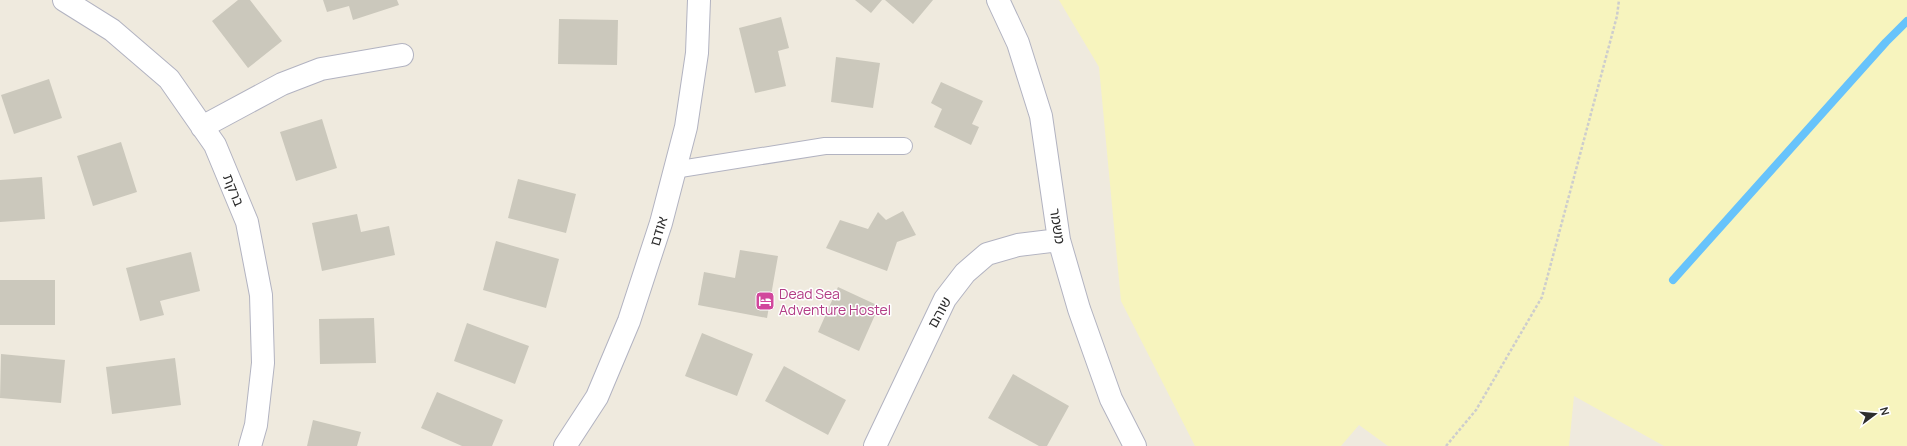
<svg xmlns="http://www.w3.org/2000/svg" width="1907" height="446" font-family="Manrope,'Noto Sans Hebrew',sans-serif">
  <style>
    .sand { fill: #f7f4be }
    .lines { fill: none; stroke-linecap: round; stroke-linejoin: round }
    .stream { stroke: #67c3fb; stroke-width: 8 }
    .building { fill: #cbc8bc }
    .service-casing { stroke: #b2b3c1; stroke-width: 18 }
    .minor-casing { stroke: #b2b3c1; stroke-width: 24 }
    .path { stroke: #cdcdcd; stroke-width: 2.5; stroke-dasharray: 3 2; stroke-linecap: butt }
    .service { stroke: #fff; stroke-width: 16 }
    .minor { stroke: #fff; stroke-width: 22 }
    .labels { text-anchor: middle; dominant-baseline: central; stroke-width: 3; stroke-linejoin: round; paint-order: stroke }
    .street-label { font-size: 14px; fill: #2d2d2d; stroke: #fff }
    .hotel-label { font-size: 14px; fill: #b23c85; stroke: #fff; text-anchor: start }
  </style>
  <rect width="100%" height="100%" fill="#efeade"/>
  <path class="sand" d="M1059,0H1907V446H1664L1574,396L1569,446H1388L1359,425L1341,446H1195L1121,301L1099,67Z"/>
  <g class="lines">
    <path class="stream" d="M1673,280L1886,42L1907,21"/>
  </g>
  <path class="building" d="M238,0H250L282,41L248,68L212,21Z
    M323,0H397L399,5L353,20L349,6L327,12Z
    M855,0H882L871,13Z
    M885,0H933L913,24Z
    M781,17L789,48L778,51L786,86L755,93L739,28Z
    M559,19L618,20L617,65L558,64Z
    M836,57L880,63L873,108L831,102Z
    M49,79L62,118L14,134L1,95Z
    M941,82L983,101L972,124L979,127L971,145L934,127L942,109L931,103Z
    M322,119L337,168L296,181L280,132Z
    M121,142L137,192L93,206L77,156Z
    M42,177L45,219L0,222V180Z
    M518,179L576,194L566,233L508,218Z
    M903,211L916,235L897,242L887,271L826,248L840,220L868,229L878,212L886,220Z
    M357,214L361,232L389,226L395,255L322,271L312,223Z
    M496,241L559,259L546,308L483,290Z
    M740,250L778,256L767,318L698,305L704,272L735,278Z
    M191,252L200,291L160,301L164,315L140,321L126,268Z
    M0,280H55V325H0Z
    M838,287L879,306L859,351L818,332Z
    M374,318L376,363L320,364L319,319Z
    M467,323L529,346L515,384L454,361Z
    M702,333L753,354L737,396L685,376Z
    M1,354L65,360L61,403L0,398Z
    M175,358L181,405L112,414L106,367Z
    M784,366L846,400L828,435L765,401Z
    M1013,374L1069,406L1047,446H1039L988,418Z
    M437,392L503,420L492,446H462L421,428Z
    M313,420L361,432L357,446H307Z"/>
  <g class="lines">
    <defs>
      <path id="service" d="M674,170L825,146H904"/>
      <path id="minor" d="M64,0L112,30L169,79L215,145L247,222L261,295L263,363L256,425L250,446
        M998,0L1018,43L1041,116L1059,240L1079,309L1111,399L1135,446
        M202,127L282,84L321,69L402,55
        M565,446L597,397L629,321L661,223L686,127L697,53L699,0
        M875,446L945,299L965,273L987,254L1018,245L1059,240"/>
    </defs>
    <use href="#service" class="service-casing"/>
    <use href="#minor" class="minor-casing"/>
    <path class="path" d="M1446,446L1476,410L1542,297L1617,16L1619,0"/>
    <use href="#service" class="service"/>
    <use href="#minor" class="minor"/>
  </g>
  <defs>
    <symbol id="hotel-square" viewBox="-11 -11 22 22"><rect x="-9" y="-9" width="18" height="18" rx="4" fill="#d1479c" stroke="#fff"/><path d="M-6-4.5h1.5V1H6V5H4.5V3h-9V5H-6ZM-4 0a1.8 1.8 0 1 1 3.6 0ZM.5 0V-2.5h3Q6-2.5 6 0Z" fill="#fff"/></symbol>
  </defs>
  <g fill-rule="evenodd">
    <use href="#hotel-square" x="754" y="290" width="22" height="22"/>
  </g>
  <g class="labels">
    <g class="street-label">
      <text transform="translate(234 190) rotate(68)">ברקת</text>
      <text transform="translate(1058 226) rotate(81)">משמר</text>
      <text transform="translate(658 231) rotate(-73)">אודם</text>
      <text transform="translate(939 312) rotate(-61)">שוהם</text>
    </g>
    <g class="hotel-label">
      <text x="779" y="293">Dead Sea<tspan x="779" dy="16">Adventure Hostel</tspan></text>
    </g>
  </g>
  <g transform="translate(1875 414) rotate(74)" stroke="#ffffff" stroke-width="3" paint-order="stroke">
  <path d="M0-3L7 15L0 10L-7 15Z" fill="#2d2d2d"/>
  <text y="-6" font-size="11" font-weight="bold" text-anchor="middle" fill="#2d2d2d">N</text>
  </g>
</svg>
